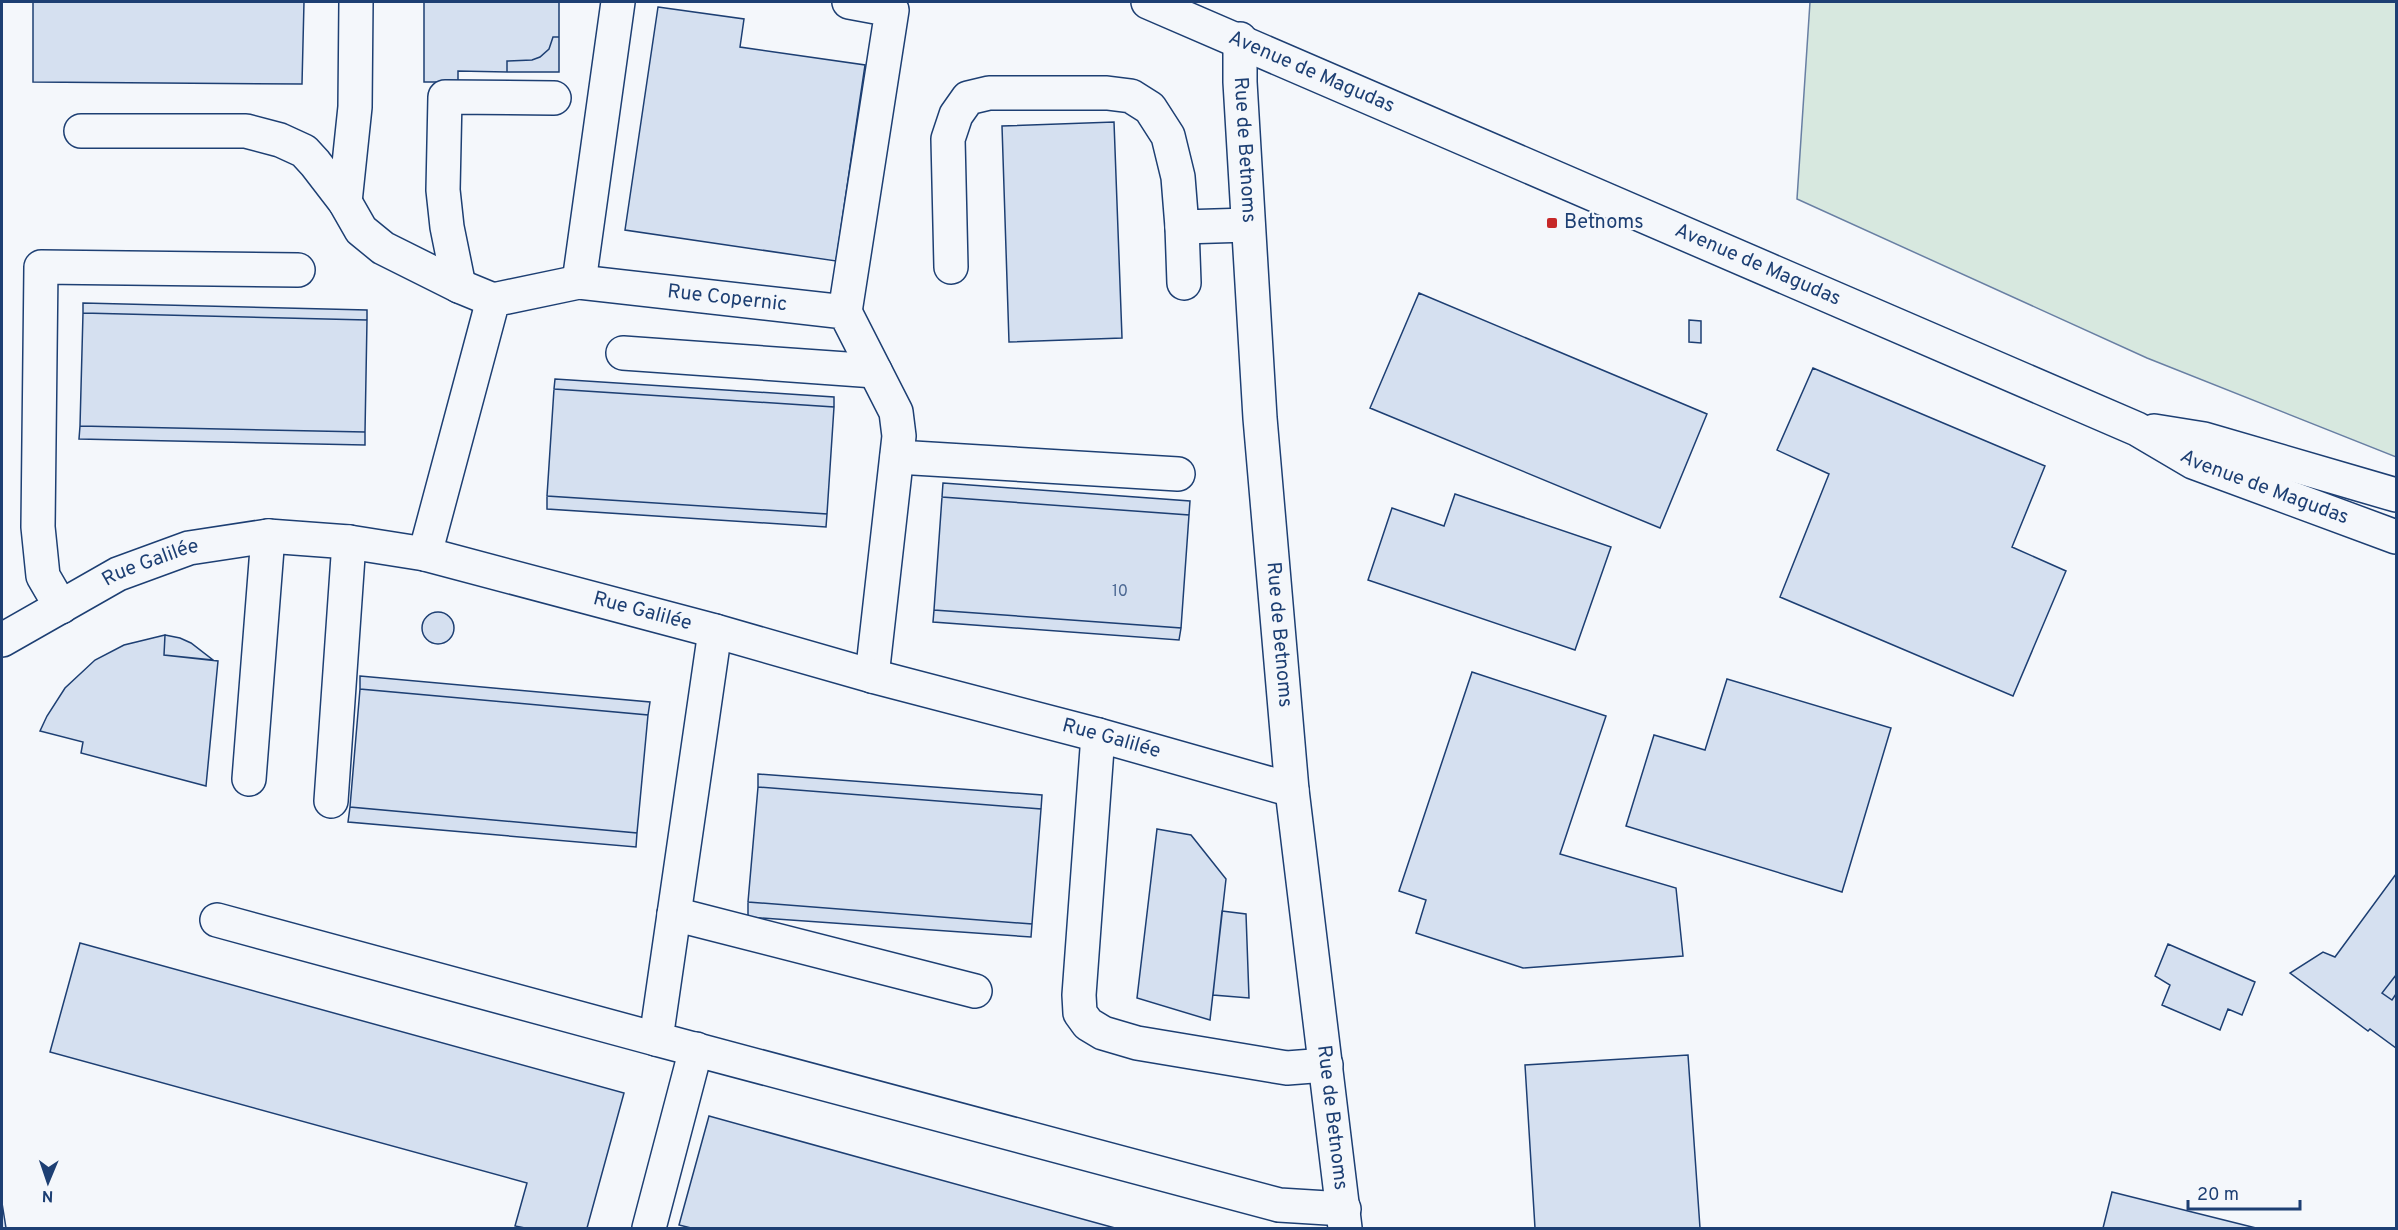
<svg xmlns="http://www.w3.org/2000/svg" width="2398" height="1230" font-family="Overpass,sans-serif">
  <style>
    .green { fill: #d7e8df; stroke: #687fa3; stroke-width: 1.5 }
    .building { fill: #d5e0f0; stroke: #1d3f73; stroke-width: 1.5 }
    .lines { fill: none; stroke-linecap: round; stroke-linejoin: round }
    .minor-casing { stroke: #1d3f73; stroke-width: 36 }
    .major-casing { stroke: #1d3f73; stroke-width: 36 }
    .minor { stroke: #f4f7fb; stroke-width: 33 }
    .major { stroke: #f4f7fb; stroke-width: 33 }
    .poi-dot { fill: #c62828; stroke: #f4f7fb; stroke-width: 2 }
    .labels { text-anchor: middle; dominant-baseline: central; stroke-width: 4.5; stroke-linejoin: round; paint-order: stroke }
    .number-label { font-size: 16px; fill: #4b6792 }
    .street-label { font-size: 20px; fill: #1d3f73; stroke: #f4f7fb }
    .poi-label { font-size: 20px; fill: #1d3f73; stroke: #f4f7fb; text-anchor: start }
  </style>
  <rect width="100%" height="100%" fill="#f4f7fb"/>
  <path class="green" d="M1810,2H2396V457L2147,358L1797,199Z"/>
  <path class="building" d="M33,2H304L302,84L33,82Z
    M424,2H559V37H553L549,49L540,57L532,60L507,61V72L458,71V82H424Z
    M658,7L744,19L740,47L865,65L836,261L625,230Z
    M553,37H559V72H507V61L532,60L540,57L549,49Z
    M1114,122L1122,338L1009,342L1002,126Z
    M1419,293L1707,414L1660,528L1370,408Z
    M83,303L367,310V320L83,313Z
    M83,313L367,320L365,432L80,426Z
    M1689,320L1701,321V343L1689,342Z
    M1813,368L2045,466L2012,547L2066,571L2013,696L1780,597L1829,474L1777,450Z
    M555,379L834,397V407L554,389Z
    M554,389L834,407L827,514L547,496Z
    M80,426L365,432V445L79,439Z
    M943,483L1190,501L1189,515L942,497Z
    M1455,494L1611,547L1575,650L1368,580L1392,508L1444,526Z
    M547,496L827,514L826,527L547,509Z
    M942,497L1189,515L1181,628L934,610Z
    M934,610L1181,628L1179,640L933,622Z
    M422 628a16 16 0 1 1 32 0a16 16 0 1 1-32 0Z
    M165,635L180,638L191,643L213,660L164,655Z
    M165,635L164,655L218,661L206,786L81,753L83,742L40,731L47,716L65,688L95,660L124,645Z
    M1472,672L1606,716L1560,854L1676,888L1683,956L1523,968L1416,933L1426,900L1399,891Z
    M360,676L650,702L648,715L360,689Z
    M1727,679L1891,728L1842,892L1626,826L1654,735L1705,750Z
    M360,689L648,715L637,833L350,807Z
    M758,774L1042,795L1041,809L758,787Z
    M758,787L1041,809L1032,924L748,902Z
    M350,807L637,833L636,847L348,822Z
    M1157,829L1191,835L1226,879L1210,1020L1137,998Z
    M2396,874V975L2382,993L2392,1000L2396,994V1048L2370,1029L2368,1031L2290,973L2323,952L2335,957Z
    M748,902L1032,924L1031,937L748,917Z
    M1222,911L1246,914L1249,998L1213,995Z
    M80,943L624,1093L587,1228H525L515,1226L527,1183L50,1052Z
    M2168,944L2255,982L2242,1015L2228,1009L2220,1030L2162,1005L2170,985L2155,976Z
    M2396,975V994L2392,1000L2382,993Z
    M1688,1055L1700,1228H1535L1525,1065Z
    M709,1116L1115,1228H691L679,1225Z
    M2112,1192L2256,1228H2103Z
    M2,1203L6,1228H2Z"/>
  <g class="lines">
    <defs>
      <g id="minor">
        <path id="s1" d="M1240,39V82L1260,418L1292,790L1345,1228"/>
        <path d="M81,131H246L280,140L304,151L315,163L345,202L361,230L383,248L459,286L493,300"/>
        <path d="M345,202L355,107L356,2"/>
        <path d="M1182,227L1184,283"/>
        <path d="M951,267L948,139L956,115L968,98L989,93H1107L1131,96L1150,108L1168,136L1178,177L1182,227L1248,225"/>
        <path d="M579,282L618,2"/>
        <path d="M459,286L447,227L443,190L445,97L554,98"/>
        <path d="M845,312L892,10L849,2"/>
        <path d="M623,353L875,371"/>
        <path d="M897,457L1178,474"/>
        <path id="s2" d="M425,554L493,300L579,282L845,312L896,412L899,436L872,676"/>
        <path d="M61,607L43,576L38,527L41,267L298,270"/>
        <path d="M715,631L656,1039L1279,1205L1344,1209"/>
        <path id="s3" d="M2,640L118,574L189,548L268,536L349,542L425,554L715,631L872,676L1098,735L1292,790"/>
        <path d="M1098,735L1079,995L1080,1013L1088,1024L1103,1033L1137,1043L1287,1068L1326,1065"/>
        <path d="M249,779L268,536"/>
        <path d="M331,801L349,542"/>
        <path d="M674,914L975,991"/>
        <path d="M217,920L656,1039"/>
        <path d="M649,1228L696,1049"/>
      </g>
      <g id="major">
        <path id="s4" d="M1148,2L2137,429L2193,462L2396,537"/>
        <path d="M2154,431L2204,439L2396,495"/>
      </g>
    </defs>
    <use href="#minor" class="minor-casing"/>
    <use href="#major" class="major-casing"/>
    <use href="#minor" class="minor"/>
    <use href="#major" class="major"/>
  </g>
  <rect class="poi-dot" x="1546" y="217" width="12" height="12" rx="3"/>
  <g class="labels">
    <g class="number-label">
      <text x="1120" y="592">10</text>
    </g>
    <g class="street-label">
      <text stroke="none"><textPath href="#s4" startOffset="178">Avenue de Magudas</textPath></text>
      <text stroke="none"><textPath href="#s1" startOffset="111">Rue de Betnoms</textPath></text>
      <text stroke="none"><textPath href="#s4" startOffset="664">Avenue de Magudas</textPath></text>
      <text stroke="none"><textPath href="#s2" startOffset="500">Rue Copernic</textPath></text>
      <text stroke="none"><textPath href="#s4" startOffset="1218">Avenue de Magudas</textPath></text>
      <text stroke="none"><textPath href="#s3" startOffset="168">Rue Galilée</textPath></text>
      <text stroke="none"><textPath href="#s3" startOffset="672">Rue Galilée</textPath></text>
      <text stroke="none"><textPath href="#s1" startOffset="597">Rue de Betnoms</textPath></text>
      <text stroke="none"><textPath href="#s3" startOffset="1158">Rue Galilée</textPath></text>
      <text stroke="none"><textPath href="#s1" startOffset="1083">Rue de Betnoms</textPath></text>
    </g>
    <g class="poi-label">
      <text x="1564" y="223">Betnoms</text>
    </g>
  </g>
  <rect width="2398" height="1230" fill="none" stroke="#1d3f73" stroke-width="6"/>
  <g transform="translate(48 1182) rotate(182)" stroke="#f4f7fb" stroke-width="4.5" paint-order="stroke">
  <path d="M0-4.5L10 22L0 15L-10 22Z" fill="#1d3f73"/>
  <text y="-9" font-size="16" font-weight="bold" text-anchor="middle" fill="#1d3f73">N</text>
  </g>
  <path d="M2188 1200v9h112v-9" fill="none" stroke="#1d3f73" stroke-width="3"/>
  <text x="2197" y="1200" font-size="18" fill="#1d3f73" stroke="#f4f7fb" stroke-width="4.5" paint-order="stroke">20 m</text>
</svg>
